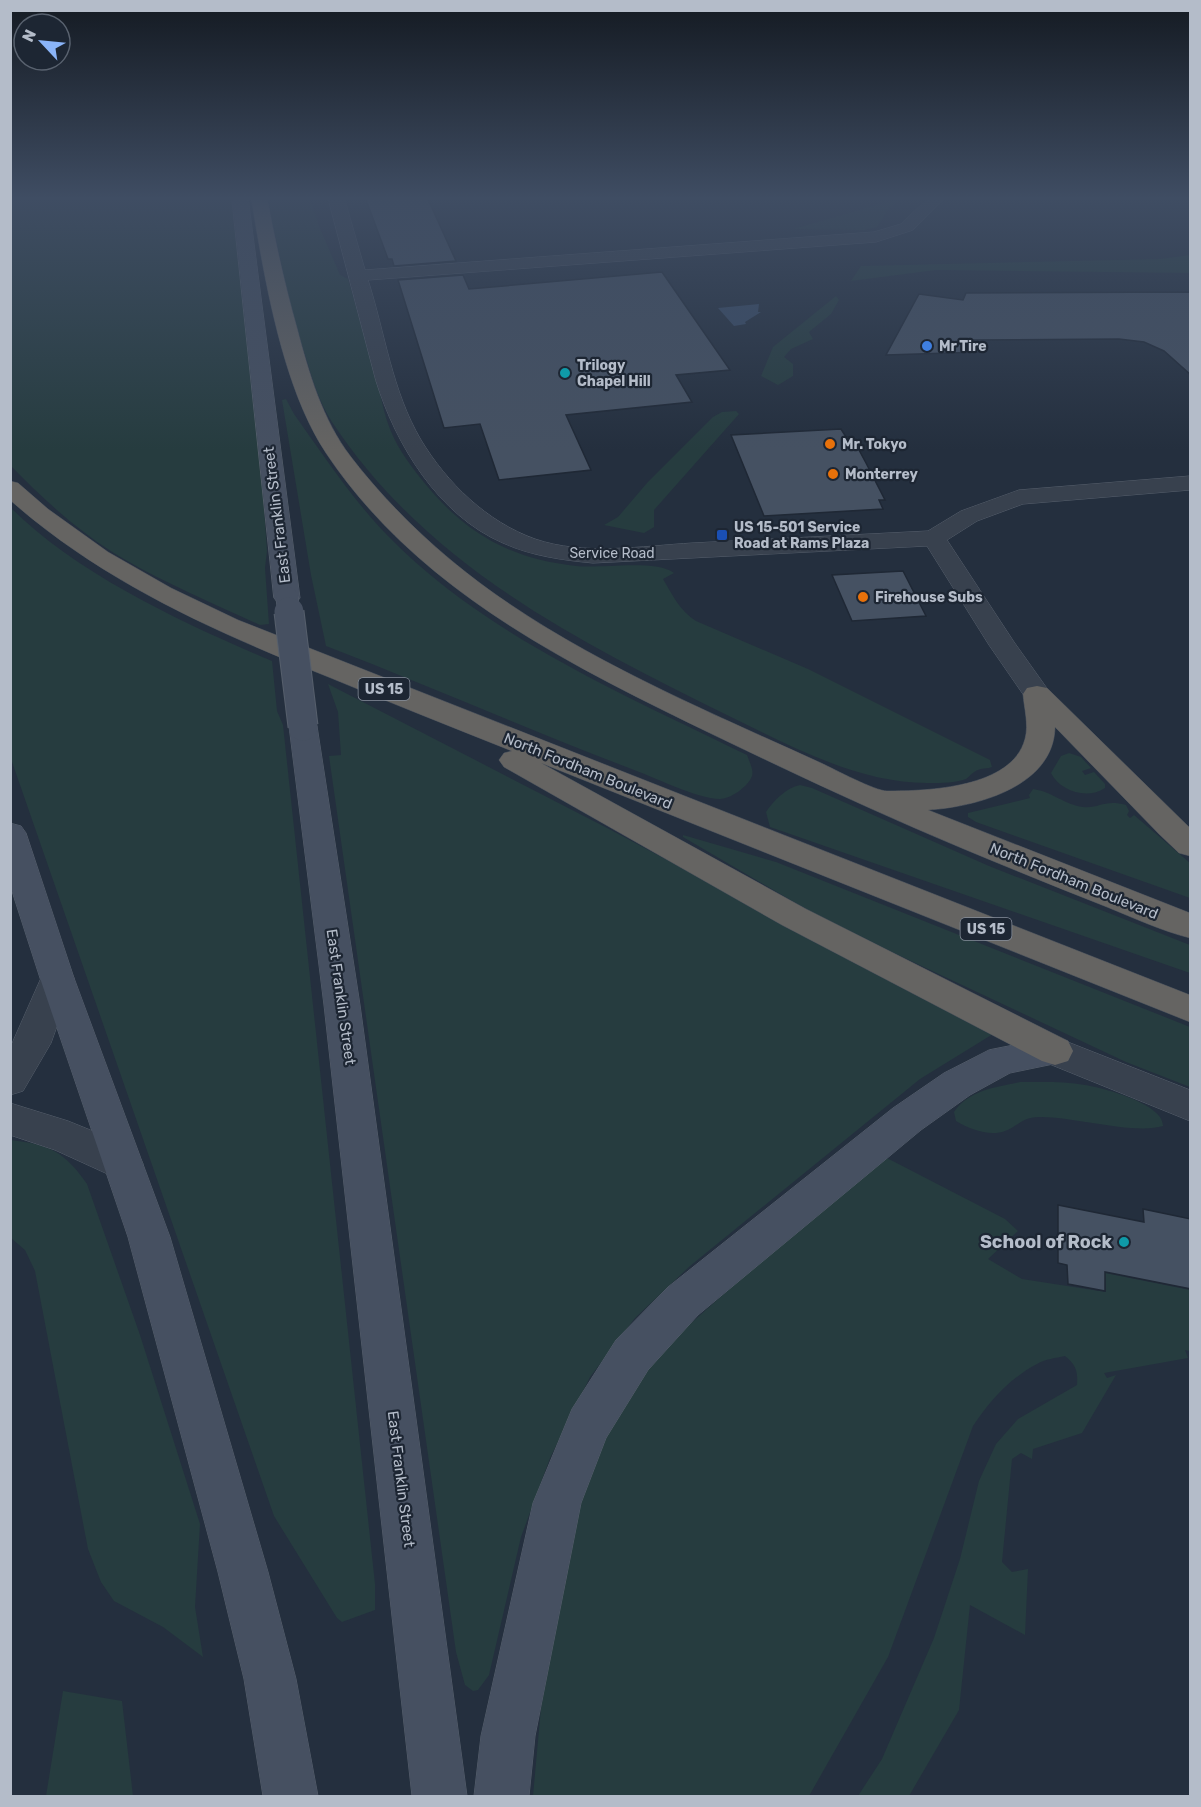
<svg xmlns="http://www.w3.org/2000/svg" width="1201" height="1807" font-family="Rubik,sans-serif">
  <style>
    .green { fill: #263c3f }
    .water { fill: #394c67 }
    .building { fill: #455162; stroke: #1f2835; stroke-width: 1.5 }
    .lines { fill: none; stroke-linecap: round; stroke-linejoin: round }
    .minor-casing { stroke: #565f6c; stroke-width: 1 }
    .secondary-casing { stroke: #565f6c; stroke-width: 1 }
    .trunk-casing { stroke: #434c59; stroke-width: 1 }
    .minor { fill: #38414e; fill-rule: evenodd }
    .secondary { fill: #465061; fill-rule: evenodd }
    .trunk { fill: #656462; fill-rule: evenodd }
    .secondary-bridge-far1-casing { stroke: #565f6c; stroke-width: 23; stroke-linecap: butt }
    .secondary-bridge-casing { stroke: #565f6c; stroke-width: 31; stroke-linecap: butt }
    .secondary-bridge-far1 { stroke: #465061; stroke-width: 22 }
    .secondary-bridge { stroke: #465061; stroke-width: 29 }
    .shop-dot { fill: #3f7fe0; stroke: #1d2633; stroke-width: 2 }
    .culture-dot { fill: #0f9aa8; stroke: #1d2633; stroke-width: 2 }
    .food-dot { fill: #e8710a; stroke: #1d2633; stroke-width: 2 }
    .transit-dot { fill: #1a4fb4; stroke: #1d2633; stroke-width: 2 }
    .labels { text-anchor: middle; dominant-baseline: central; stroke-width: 4.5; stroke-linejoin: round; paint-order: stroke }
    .far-poi-label { font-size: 14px; font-weight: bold; fill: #b4bcc9; stroke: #1d2633; text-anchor: start }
    .far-street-label { font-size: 14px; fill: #b4bcc9; stroke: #1d2633 }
    .shield { fill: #1d2633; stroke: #878f9c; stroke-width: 1.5 }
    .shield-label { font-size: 14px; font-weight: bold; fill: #b4bcc9 }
    .street-label { font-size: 15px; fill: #b4bcc9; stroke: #1d2633 }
    .near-poi-label { font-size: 18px; font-weight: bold; fill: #b4bcc9; stroke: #1d2633; text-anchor: end }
  </style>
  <rect width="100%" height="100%" fill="#242f3e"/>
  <path class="green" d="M18,197H231L261,465L267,551L265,568L269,624L260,625C214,604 167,584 124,559C81,534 45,501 11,466L10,206Z
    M267,197H310L319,226L340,275L348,279C358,313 367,347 377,381C381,397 384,414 390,429C398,450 413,469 427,486C468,535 512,559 576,566C601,569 656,559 674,573L663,579C673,596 680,611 696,621L808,669L990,760L992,767C988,769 981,768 978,770C974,771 970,776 966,779C956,783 941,783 930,783C860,784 790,746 729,716C579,642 427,566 332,422C320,403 313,382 307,361C289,307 279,252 267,197Z
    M891,201H899L889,208L877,227L864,230L793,229Z
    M1190,255V273L936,270L851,281L861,266L1160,259Z
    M836,296L839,300L831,314L809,332L813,339L791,349L784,357L793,364V376L778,385L761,376L773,347Z
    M286,399L294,414C324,456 352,499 388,536C484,635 625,695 747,755C749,761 754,770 752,776C748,787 730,799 720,799C697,799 652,776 629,768C527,729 427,685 326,646L311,575L282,400Z
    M736,411L739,414L654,510V527L644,533L604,525L618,517L647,483L713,417L722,412Z
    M11,508C78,575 185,624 272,661L277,711L283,725L375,1584V1610L342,1622L337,1618L274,1516L11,759Z
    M328,684L609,829L993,1034L920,1079L690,1266L635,1318L590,1377L550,1458L521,1537L489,1675L478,1690L473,1691L465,1685L456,1652L329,756L341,755L338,712Z
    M1069,753L1081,757L1091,768L1082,771L1085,775L1094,772L1105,784V788C1087,800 1060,791 1051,773L1061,756Z
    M800,785L812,788L989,866L1190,945V973L770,827L766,812C774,800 786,788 800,785Z
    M1033,789C1053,792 1065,805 1083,807C1099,809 1104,799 1126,805L1129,811L1127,815L1130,818L1134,815L1190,863V898L976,822L968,817V813L1030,798L1029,795Z
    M683,835L776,862L1190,1027V1087L1126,1062L828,922L683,837Z
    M1020,1082C1042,1082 1064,1081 1085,1085C1104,1088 1164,1104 1163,1126C1134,1135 1072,1116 1039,1117C1022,1117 1017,1127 1005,1131C990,1137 969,1129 956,1121L954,1112C969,1090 996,1087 1020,1082Z
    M11,1140C50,1145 64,1151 87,1184L140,1335L200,1524L195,1607L203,1657L163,1627L114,1601L101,1582L88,1549L35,1271L25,1250L11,1238Z
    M885,1157L1005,1219L1018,1231L988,1259L1022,1279L1106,1292L1105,1273L1190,1290V1351L1185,1350L1188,1358L1104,1373L1107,1378L1116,1375L1082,1433L1033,1449L1032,1459L1021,1453L1012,1459L1002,1562L1012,1572L1028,1569L1025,1635L970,1605L959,1710L909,1796H858L882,1759L934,1638L960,1559L979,1481L996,1444L1018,1419L1077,1385C1078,1371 1076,1365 1065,1356C1056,1358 1045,1359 1037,1364C1010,1378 989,1402 973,1426L888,1657L809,1796H533L541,1708L570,1545L585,1486L603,1441L647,1368L679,1334L875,1159Z
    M63,1691L122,1701L133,1796H46Z"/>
  <path class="water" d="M759,304L758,312H761L745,322L746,324L734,326L718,308Z"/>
  <path class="building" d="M365,197H427L456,261L394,266L392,259H388Z
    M662,272L730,370L676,375L692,402L566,415L591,470L499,480L480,424L444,428L398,280L463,275L469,289Z
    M1191,292V375L1164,351L1144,342L1119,339L973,340L980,352L886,355L919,294L963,300L966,293Z
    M841,429L846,437H852L866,463L885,500H879L883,509L764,516L731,435Z
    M903,571L926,616L852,621L832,575Z
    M1058,1205L1144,1222L1143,1209L1191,1219V1289L1105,1272V1291L1068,1284L1067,1265L1058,1263Z"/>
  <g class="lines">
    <defs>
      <path id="minor" d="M328,197H344L365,270L874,232L901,224L929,197H946L913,230L876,242L368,280C385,333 392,391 421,440C447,483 487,522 535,539C584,556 642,546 693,543C771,539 850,535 928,531L961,511L1019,490L1190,476V490L1023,504L977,521L947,540L1014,642L1051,694L1047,700L1037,702L1027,700L989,645L927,546L593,563C562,560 532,556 503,543C438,515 396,445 376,381Z
        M57,965L69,969L74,978L51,1043L23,1091L10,1095V1048L45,969Z
        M1055,1037L1190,1090V1121L1042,1061L1037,1051L1042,1041Z
        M10,1103L68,1121L110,1138L137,1152L143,1164L137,1176L123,1181L55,1150L10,1135Z"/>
      <path id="secondary" d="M232,197H248L300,598L296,603L287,606L278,603L274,598Z
        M303,717L313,720L317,726L360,1005L467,1796H412L324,1005L289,726L293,720Z
        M10,823L21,826L26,833L74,978L170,1237L268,1572L296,1679L318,1796H263L244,1679L218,1572L128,1237L40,978L10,885Z
        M1055,1037L1068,1041L1073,1051L1068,1061L1010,1073L970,1095L921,1130L698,1315L648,1370L606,1438L581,1503L535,1736L529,1796H474L481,1736L533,1503L572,1409L616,1340L668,1287L893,1108L944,1073L989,1050Z"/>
      <path id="trunk" d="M251,197H267C275,241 285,285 297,328C309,373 322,419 351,457C395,514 451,565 511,605C606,669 716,715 821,763C834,769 875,791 887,791C928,791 1012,788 1025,739C1029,724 1024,708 1023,694L1027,688L1037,686L1047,688L1190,828V856L1179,853L1159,834L1055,727C1054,787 975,807 928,810L1190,913V938C1162,931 1134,918 1107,907C1059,888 1012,869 964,849C880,814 797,775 714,735C570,665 418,591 326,453C282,387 264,276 251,197Z
        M10,481L18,483L48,509L108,552L171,588L238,620L1190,995V1022L541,763L806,909L1068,1041L1073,1051L1068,1061L1055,1065L1042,1061L782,925L504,767L499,760L504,753L512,751C452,727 391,703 331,678C216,632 104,583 10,500Z"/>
    </defs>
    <use href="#minor" class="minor-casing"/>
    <use href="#secondary" class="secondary-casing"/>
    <use href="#trunk" class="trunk-casing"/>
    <use href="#minor" class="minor"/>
    <use href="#secondary" class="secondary"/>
    <use href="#trunk" class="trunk"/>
    <defs>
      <path id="secondary-bridge-far1" d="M287,598L289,613"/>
      <path id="secondary-bridge" d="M289,612L303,726"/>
    </defs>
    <use href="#secondary-bridge-far1" class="secondary-bridge-far1-casing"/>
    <use href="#secondary-bridge" class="secondary-bridge-casing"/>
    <use href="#secondary-bridge-far1" class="secondary-bridge-far1"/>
    <use href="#secondary-bridge" class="secondary-bridge"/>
  </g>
  <linearGradient id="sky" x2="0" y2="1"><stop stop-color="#141a22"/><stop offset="0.44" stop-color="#3f4d63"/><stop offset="1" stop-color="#3f4d63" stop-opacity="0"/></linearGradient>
  <rect width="1201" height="450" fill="url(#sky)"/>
  <circle class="shop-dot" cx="927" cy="346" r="6"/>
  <g class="culture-dot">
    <circle cx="565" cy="373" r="6"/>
    <circle cx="1124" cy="1242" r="6"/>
  </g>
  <g class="food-dot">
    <circle cx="830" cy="444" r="6"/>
    <circle cx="833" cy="474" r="6"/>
    <circle cx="863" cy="597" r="6"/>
  </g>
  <rect class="transit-dot" x="716" y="529" width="12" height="12" rx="3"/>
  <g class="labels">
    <g class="far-poi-label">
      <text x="939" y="346">Mr Tire</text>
      <text x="577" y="365">Trilogy<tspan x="577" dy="16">Chapel Hill</tspan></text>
      <text x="842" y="444">Mr. Tokyo</text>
      <text x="845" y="474">Monterrey</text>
      <text x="734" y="527">US 15-501 Service<tspan x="734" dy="16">Road at Rams Plaza</tspan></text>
      <text x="875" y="597">Firehouse Subs</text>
    </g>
    <g class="far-street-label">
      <text x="612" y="553">Service Road</text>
    </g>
    <g class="shield">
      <rect x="358.5" y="678" width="51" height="22" rx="4.5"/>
      <rect x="960.5" y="918" width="51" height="22" rx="4.5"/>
    </g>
    <g class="shield-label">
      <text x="384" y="689">US 15</text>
      <text x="986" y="929">US 15</text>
    </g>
    <g class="street-label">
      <text transform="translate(277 515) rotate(-97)">East Franklin Street</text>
      <text transform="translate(588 771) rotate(22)">North Fordham Boulevard</text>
      <text transform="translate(1074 881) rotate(22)">North Fordham Boulevard</text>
      <text transform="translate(341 997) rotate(82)">East Franklin Street</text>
      <text transform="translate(401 1479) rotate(83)">East Franklin Street</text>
    </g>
    <g class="near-poi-label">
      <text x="1112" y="1242">School of Rock</text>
    </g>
  </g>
  <rect width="1201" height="1807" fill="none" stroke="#b4bcc9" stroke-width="24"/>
  <g transform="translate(42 42) rotate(296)"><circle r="28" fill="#1d2633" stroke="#59626f" stroke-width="1.5"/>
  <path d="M0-4.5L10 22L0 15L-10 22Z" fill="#8ab4f8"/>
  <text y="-9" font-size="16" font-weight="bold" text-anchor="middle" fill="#b4bcc9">N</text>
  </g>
</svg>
